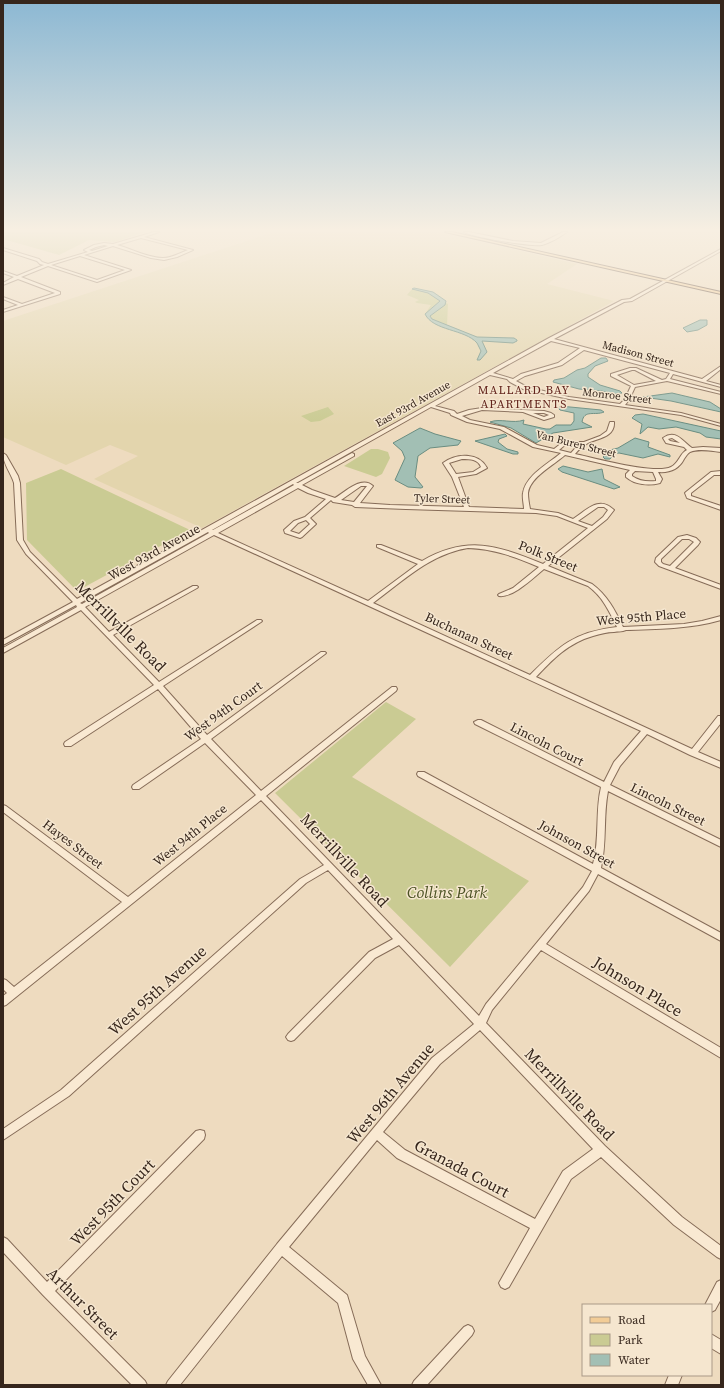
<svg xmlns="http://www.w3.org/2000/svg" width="724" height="1388" font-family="'Source Serif 4',serif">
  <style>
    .farmland { fill: #e3d5ad }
    .green { fill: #cacb93 }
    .water { fill: #a2bfb4; stroke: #6a8d81 }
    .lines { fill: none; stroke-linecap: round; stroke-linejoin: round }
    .minor-casing { stroke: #866c58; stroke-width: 2 }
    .major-casing { stroke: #543b2c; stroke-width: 2 }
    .minor { fill: #f9e9d2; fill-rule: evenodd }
    .major { fill: #f2cc96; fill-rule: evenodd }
    .labels { text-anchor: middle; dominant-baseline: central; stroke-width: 3; stroke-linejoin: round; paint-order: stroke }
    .far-street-label { font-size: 11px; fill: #36261c; stroke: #f5e6cf }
    .far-neighbourhood-label { font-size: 12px; letter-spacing: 1px; fill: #62241c; stroke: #f5e6cf }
    .street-label { font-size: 13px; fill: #36261c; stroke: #f5e6cf }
    .near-street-label { font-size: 16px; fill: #36261c; stroke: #f5e6cf }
    .near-park-label { font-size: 16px; font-style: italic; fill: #4b5223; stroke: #f5e6cf }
  </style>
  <rect width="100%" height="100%" fill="#eedbbf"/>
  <path class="farmland" d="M274,232H438L577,264L547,284L614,301L202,528L94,479L138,456L110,445L66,465L3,437V321Z"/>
  <path class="green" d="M3,232H145L115,242L89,240L59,255L3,239Z
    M412,289L428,293L440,301L425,314L431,305L417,303L415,302L419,300L407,295Z
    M446,303L448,304L447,325L432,319L430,316Z
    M328,407L334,414L320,421L311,422L301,416Z
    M371,449H378L388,452L390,458L382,474L376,477L344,466Z
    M61,469L190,530L77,591L27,540L26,483Z
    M386,702L416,719L352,777L529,881L450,967L275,793Z"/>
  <path class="water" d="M414,288L433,292L446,301L445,305L430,316L432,319L477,337L514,338L517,340V341L513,343L482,341L487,352L480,360H477L481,351C480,349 478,345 477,343C465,329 433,331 425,314L440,301L428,293L412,289Z
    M700,320H707V325L698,330L687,332L683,328Z
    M601,358H606L608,361L595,366L588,374V377L600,385L620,391L622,393L616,394L601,391L579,389L553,382L554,380L564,378L577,370L585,368Z
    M672,393L710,402L721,409V412L671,401L643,397Z
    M560,406L601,410L604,412C595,416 584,409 582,422L592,427L553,433L536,443L511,428L490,422C500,418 513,424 524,420L523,424L546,429H550L556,425H571L574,421V413L560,410L558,408Z
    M643,414L721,431V439L706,437L700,433L676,427L659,429L648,427L640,434L642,424L632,418L635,415Z
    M420,428L435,434L461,441L458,445L430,448L418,456L415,477L423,487L421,488L408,487L395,480L405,458L402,451L393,443Z
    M505,434L507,436L499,439L498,442L507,449L518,452V454H513L475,441Z
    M635,438L649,442L648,447L670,455V457L658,454L643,458L619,453L614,454L610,459H605L603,457L610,450L618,448Z
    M563,466L588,472L602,469L604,479L620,487L614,489L562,472L558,469Z"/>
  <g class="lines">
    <defs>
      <path id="minor" d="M154,232H159L144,237L193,250L177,257L164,260L151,258L113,246L84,255L131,270L97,282L48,266L21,277L60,292V294L3,312V310L18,305L3,299V297L22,304L55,293L18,279L3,285V283L14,277L3,273V271L17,276L44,265L40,264L37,261L3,250V248L39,259L42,262L48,264L88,252L84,250L94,245L104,243L113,244ZM141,238L188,250C180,253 172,258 163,258C148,258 132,249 117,245ZM104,245L108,246L92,251L89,250L96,247ZM80,256L125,270L97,280L51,265Z
        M464,232H469L513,241L541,243L563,232H567C560,237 550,243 542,245C532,247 472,237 464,232Z
        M721,249V251L632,301L624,302L554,339L702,379L721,366V369L706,381L721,385V387L673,374L670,379L721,392V394L667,381L635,387L629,400L625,405L681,413L721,424V426L681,415L569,399L523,389L510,382L507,379L490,375L435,406L454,411L457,414L469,410L482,408L544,411L551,413L554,415V417L544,420L523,412L482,410L462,416L470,420L504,427L537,445L554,449L563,442H584L600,436L607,431L610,422H614C615,437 599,438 588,443C583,446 579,449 575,454C594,458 655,475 671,467C679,463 680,453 687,450L684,447L666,443L663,438C676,429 682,441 692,448L703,447L721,448V452C712,451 699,448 690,452C687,454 686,456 684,459C679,469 670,473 658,472L662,479L660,483C649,486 635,485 626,477V474L630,470L565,455C554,465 530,477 528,493C528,498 529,504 530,509L558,513L573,519C587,510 599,495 614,510L607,519L548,566L592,584C607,595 615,610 623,627L684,624L702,621L721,616V620C690,629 658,629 626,630C622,632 618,631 614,632C607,632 600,634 593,636C568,643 552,660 536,677L692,749L718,716H721V723L698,752L721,762V768L690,755L647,734L620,766L610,785L721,840V847L608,791C603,816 607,842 601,868L721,933V941L598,874L589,891L546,944L721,1048V1058L541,950L492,1010L486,1023L605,1146L682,1217L721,1246V1259L717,1257L674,1225L601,1157L571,1179L509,1287L505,1289L501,1287L499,1283L530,1228L397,1158L377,1140L289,1247L347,1295L365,1356L381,1385H368L353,1359L338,1303L282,1256L180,1385H166L168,1381L277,1244L432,1058L474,1024L399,945L375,958L294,1040L291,1041L288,1040L286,1037L288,1034L369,952L393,939L328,870L306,883L69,1096L3,1140V1129L61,1090L300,879L324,865L261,800L6,1005L3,1006V996L7,993L3,989V979L6,980L14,987L122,902L3,812V805L6,806L128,897L256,795L205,743L139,789H133L132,787L133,785L201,739L158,689L71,746H65L64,744L65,742L154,685L81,610L3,653V648L77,607L76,605L3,645V640L73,602L26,554L17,540L14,483C11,473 3,464 3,453L6,455L18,476L20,483L23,540L30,552L77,599L549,338L622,300L630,299ZM551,341L580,348L558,363L521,374L513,379L493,373ZM584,350L670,373L666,379L662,380L636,368H630L611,374V376L631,386L625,399L620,404L569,397L527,387L516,381L525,376L562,365ZM632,370H635L656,381L634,385L617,375ZM431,407L450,413L451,415L467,422L500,429L533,447L561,453C548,464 526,475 523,493C522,498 524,504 524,509L469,507L458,477L476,474L487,468C479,452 456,453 443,463L452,477L464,507L390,505L360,503L373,486C362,475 345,492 335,498L312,490L302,485L354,456V454L352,453L298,483H296ZM533,413H544L549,415L544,417ZM672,438L680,443L670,441L668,439ZM566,444H579L571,453L559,450ZM462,459C470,459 478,459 481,467L473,472L456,474L449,463ZM635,471L653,472L656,479V481C647,482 639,481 632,476V474ZM293,484L294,485L213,530H212ZM361,486H367L354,502L341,500ZM298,488L308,493L326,499L305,517L294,521L284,530L285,533L300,538L302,537L316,524L310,518L331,500L333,502L352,505L355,507L406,509L536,513L557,516L588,528L543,564C497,545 467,535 422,561L381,545H377V547L418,564L368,601L218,533ZM598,507H604L608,510L603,517L592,526L578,521ZM306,520L310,524L299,534L290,531L298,523ZM208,532L209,533L82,604L80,603ZM214,535L641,731L614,762L604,782L481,720H478L474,722L475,724L601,787C595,812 600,839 593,864L424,772H418L417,774L418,776L592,871L583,887L486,1004L479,1016L266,796L396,691L397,689L396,687H392L261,791L211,739L325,654L326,653L325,652H321L207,735L163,686L261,622L262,621L261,620H257L159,682L113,635L197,588L198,587L197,586H193L109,632L85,607ZM468,548C494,549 516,557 539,567L513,588L499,594L498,595L499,596C513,598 533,578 544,569L588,586C603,597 609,611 617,627C574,632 559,646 530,675L373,603C403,581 430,554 468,548ZM480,1030L593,1149L563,1171L535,1219L405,1150L383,1132L440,1064Z
        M721,471V475H714L691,493V496L721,506V510L687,498L685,493L686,492L711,472Z
        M687,535L696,538L700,542L698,545L675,568L721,585V589L659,566L655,562L656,558L678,537ZM682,539H689L694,542L670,566L663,564L661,562V559Z
        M200,1130L204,1131L205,1135L204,1139L55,1291L145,1381L147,1385H132L43,1295L3,1252V1237L7,1239L47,1282L196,1131Z
        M721,1280V1299L715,1310L711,1312V1305H705L717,1282Z
        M468,1325L472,1327L474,1331L472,1335L427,1385H412L414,1381L464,1327Z
        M711,1334L721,1340V1354L711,1348Z
        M669,1375H682L678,1385H665Z"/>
      <path id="major" d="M445,232H452L721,292V294Z"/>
    </defs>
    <use href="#minor" class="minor-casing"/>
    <use href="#major" class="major-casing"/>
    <use href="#minor" class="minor"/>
    <use href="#major" class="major"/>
  </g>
  <linearGradient id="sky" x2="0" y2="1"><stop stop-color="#8cb8d3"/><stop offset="0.54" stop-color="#f7efe2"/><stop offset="1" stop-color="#f7efe2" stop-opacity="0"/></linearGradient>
  <rect width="724" height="426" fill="url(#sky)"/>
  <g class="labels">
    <g class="far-street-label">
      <text transform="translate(638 354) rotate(15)">Madison Street</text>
      <text transform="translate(617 396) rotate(7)">Monroe Street</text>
      <text transform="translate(413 404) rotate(-29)">East 93rd Avenue</text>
      <text transform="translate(576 444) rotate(14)">Van Buren Street</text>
      <text transform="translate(442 499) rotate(2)">Tyler Street</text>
    </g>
    <g class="far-neighbourhood-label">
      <text x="524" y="390">MALLARD BAY<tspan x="524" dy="14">APARTMENTS</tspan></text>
    </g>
    <g class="street-label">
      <text transform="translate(154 552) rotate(-29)">West 93rd Avenue</text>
      <text transform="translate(548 556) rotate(22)">Polk Street</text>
      <text transform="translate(641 617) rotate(-5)">West 95th Place</text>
      <text transform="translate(469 636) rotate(25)">Buchanan Street</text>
      <text transform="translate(223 711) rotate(-36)">West 94th Court</text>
      <text transform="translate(547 744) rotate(27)">Lincoln Court</text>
      <text transform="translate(668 804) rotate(26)">Lincoln Street</text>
      <text transform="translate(190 835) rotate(-39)">West 94th Place</text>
      <text transform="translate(73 844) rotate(37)">Hayes Street</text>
      <text transform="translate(577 844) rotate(29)">Johnson Street</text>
    </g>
    <g class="near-street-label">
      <text transform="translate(121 626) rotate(45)">Merrillville Road</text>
      <text transform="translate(345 860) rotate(47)">Merrillville Road</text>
      <text transform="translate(638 986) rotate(31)">Johnson Place</text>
      <text transform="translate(157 990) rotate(-42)">West 95th Avenue</text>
      <text transform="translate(390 1093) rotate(-50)">West 96th Avenue</text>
      <text transform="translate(570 1094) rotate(46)">Merrillville Road</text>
      <text transform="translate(462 1168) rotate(28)">Granada Court</text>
      <text transform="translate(112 1202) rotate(-46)">West 95th Court</text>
      <text transform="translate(83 1303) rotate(45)">Arthur Street</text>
    </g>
    <g class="near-park-label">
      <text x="447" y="892">Collins Park</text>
    </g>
  </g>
  <rect width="724" height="1388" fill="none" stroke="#36261c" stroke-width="8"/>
  <rect x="582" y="1304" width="130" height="72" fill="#f5e6cf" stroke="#a99987"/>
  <rect x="590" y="1317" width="20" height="6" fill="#f2cc96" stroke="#a99987"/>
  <text x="618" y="1324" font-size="12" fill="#36261c">Road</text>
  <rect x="590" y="1334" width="20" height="12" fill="#cacb93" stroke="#a99987"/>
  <text x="618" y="1344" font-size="12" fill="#36261c">Park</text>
  <rect x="590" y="1354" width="20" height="12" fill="#a2bfb4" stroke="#a99987"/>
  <text x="618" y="1364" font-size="12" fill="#36261c">Water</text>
</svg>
